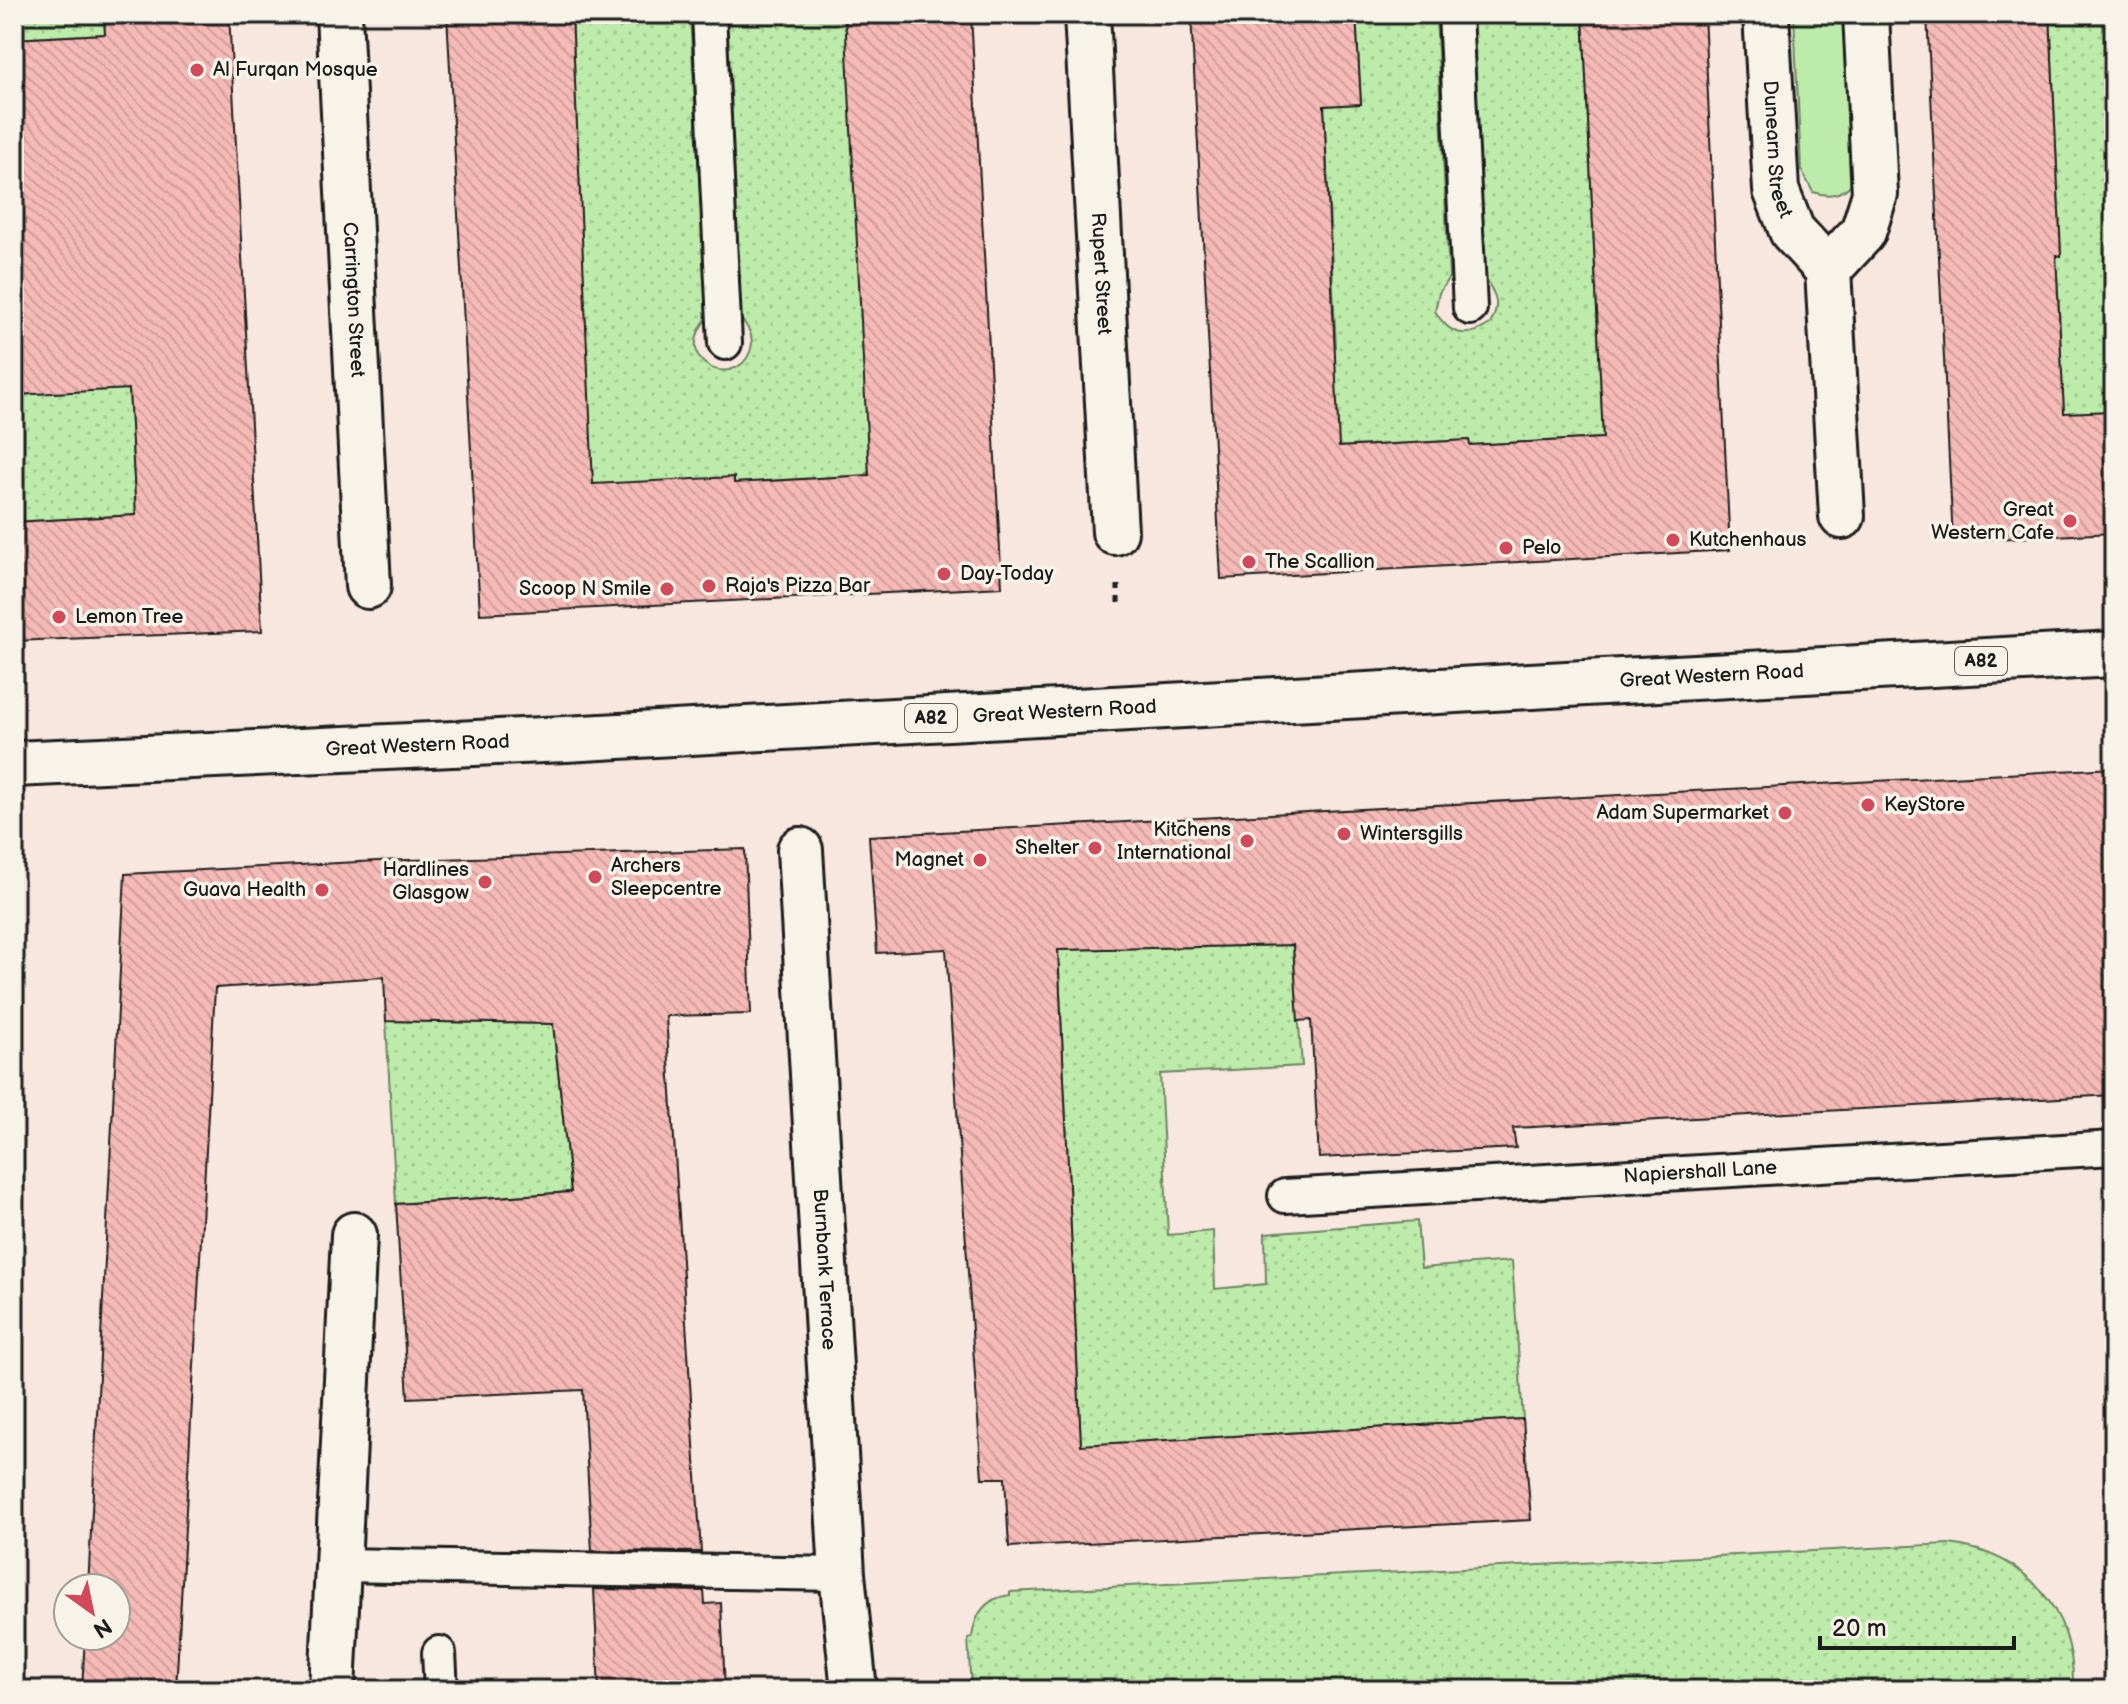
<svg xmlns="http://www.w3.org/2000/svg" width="2128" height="1704" font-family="'Balsamiq Sans',sans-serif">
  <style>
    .grass { fill: #bdecaa; stroke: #6c8463; stroke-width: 2 }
    .park { fill: url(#park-dots); stroke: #6c8463; stroke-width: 2 }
    .building { fill: url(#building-back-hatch); stroke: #1c1c1c; stroke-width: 2 }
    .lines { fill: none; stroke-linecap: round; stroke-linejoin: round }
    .lane-casing { stroke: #1c1c1c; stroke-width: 38 }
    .street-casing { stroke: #1c1c1c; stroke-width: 50 }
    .primary-casing { stroke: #1c1c1c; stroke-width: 50 }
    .path { stroke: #1c1c1c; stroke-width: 5; stroke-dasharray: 6 6; stroke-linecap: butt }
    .lane { stroke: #f7f3e8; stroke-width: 32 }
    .street { stroke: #f7f3e8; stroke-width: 44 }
    .primary { stroke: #f7f3e8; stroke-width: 44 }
    .poi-dot { fill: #d1495b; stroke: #f7f3e8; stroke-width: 3 }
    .labels { text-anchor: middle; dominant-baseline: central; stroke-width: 7; stroke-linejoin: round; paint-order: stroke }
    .shield { fill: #f7f3e8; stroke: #5e5c59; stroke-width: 2 }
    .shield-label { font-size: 18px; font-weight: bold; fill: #1c1c1c }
    .poi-label { font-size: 20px; fill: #1c1c1c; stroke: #f7f3e8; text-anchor: start }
    .street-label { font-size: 20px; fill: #1c1c1c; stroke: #f7f3e8 }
  </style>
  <defs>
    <pattern id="park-dots" width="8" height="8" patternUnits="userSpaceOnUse" patternTransform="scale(2)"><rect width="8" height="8" fill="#bdecaa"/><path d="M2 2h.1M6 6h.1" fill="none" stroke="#a2ca92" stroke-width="1.8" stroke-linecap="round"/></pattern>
    <pattern id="building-back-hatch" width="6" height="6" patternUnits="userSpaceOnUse" patternTransform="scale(2)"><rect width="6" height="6" fill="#f5b9b6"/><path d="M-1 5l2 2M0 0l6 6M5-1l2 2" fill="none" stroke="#d19e9c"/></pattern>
  </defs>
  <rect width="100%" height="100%" fill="#f7e7de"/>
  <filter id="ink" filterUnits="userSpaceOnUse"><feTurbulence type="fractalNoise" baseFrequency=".0125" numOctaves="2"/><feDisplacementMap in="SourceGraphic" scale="16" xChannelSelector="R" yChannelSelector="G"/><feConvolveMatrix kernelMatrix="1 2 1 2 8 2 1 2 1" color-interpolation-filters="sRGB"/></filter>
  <g filter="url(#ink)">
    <path class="grass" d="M1794,14H1850L1856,176C1848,194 1831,198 1813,192L1801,170Z"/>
    <path class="park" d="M14,14H104L105,34L14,39Z
      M572,14H690L707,318C670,364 735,390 750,352C755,339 749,327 740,318L725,14H845L874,463L865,476L734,483V478L580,496L591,455Z
      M1356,14H1436L1449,277L1439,293L1435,311C1449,335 1466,340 1490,324C1502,304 1495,293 1483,275L1472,14H1583L1603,438L1470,445L1468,440L1311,448L1332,349L1336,347L1324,106L1361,103Z
      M2050,14H2114V411L2064,413L2056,255H2061Z
      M129,389L136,515L14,522V395Z
      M1293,945L1302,1066L1160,1074L1168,1235L1213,1231L1215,1289L1266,1284L1265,1233L1417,1221L1421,1268L1512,1261L1523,1419L1081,1445L1058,950Z
      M386,1021L553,1024L571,1192L396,1204Z
      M1949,1544C2027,1553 2076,1612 2073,1690H971L968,1638L972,1637C975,1614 985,1598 1010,1595V1592Z"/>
    <path class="building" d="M104,14H229L262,631L14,641V522L136,515L129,389L14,395V39L105,34Z
      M447,14H572L593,484L734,477V483L869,475L845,14H971L1002,587L480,614Z
      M1191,14H1356L1361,104L1324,106L1339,447L1469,440L1470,445L1603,438L1583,14H1704L1730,550L1221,579Z
      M1927,14H2050L2061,256L2056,255L2064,413L2114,411V533L1953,541Z
      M2114,768V1095L1513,1128L1516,1148L1319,1158L1311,1020L1298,1021L1293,945L1058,950L1081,1445L1523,1419L1531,1520L1009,1547L1005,1478H982L946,949L877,953L869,836Z
      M745,849L751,1014L666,1016L701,1552L592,1551L583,1390L408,1398L396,1204L571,1192L553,1024L386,1021L384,977L215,988L176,1690H82L85,1636H116V1588H88L125,874L378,861Z
      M594,1589L704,1591L705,1604L721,1603L725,1690H599Z"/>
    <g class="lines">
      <defs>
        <g id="lane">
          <path d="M709,14L725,343"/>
          <path d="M1455,14L1470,308"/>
          <path id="s1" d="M1285,1196L2114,1148"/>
          <path d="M338,1565L842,1574"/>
          <path d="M439,1653L441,1690"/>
        </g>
        <g id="street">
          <path id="s2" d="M339,14L368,586"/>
          <path id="s3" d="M1087,14L1115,532"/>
          <path id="s4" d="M1766,14L1776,190L1792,231L1828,270L1863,232L1875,194L1866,14"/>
          <path d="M1828,270L1842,516"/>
          <path id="s5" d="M800,850L842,1574L854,1690"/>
          <path d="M332,1690L354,1235"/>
        </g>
        <g id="primary">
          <path id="s6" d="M14,764L565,739L2114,654"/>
        </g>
      </defs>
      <use href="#lane" class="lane-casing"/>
      <use href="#street" class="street-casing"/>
      <use href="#primary" class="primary-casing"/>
      <path class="path" d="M1118,585V607"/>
      <use href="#lane" class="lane"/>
      <use href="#street" class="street"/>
      <use href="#primary" class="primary"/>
    </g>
  </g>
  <g class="poi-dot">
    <circle cx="197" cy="70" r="8"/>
    <circle cx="2070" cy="521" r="8"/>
    <circle cx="1673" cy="540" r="8"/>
    <circle cx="1506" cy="548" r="8"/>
    <circle cx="1249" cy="562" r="8"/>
    <circle cx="944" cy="574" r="8"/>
    <circle cx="709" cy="586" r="8"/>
    <circle cx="667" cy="589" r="8"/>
    <circle cx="59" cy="617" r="8"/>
    <circle cx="1868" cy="805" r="8"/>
    <circle cx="1785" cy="813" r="8"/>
    <circle cx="1344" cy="834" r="8"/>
    <circle cx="1247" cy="841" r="8"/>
    <circle cx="1095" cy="848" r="8"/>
    <circle cx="980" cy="860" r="8"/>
    <circle cx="595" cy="877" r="8"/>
    <circle cx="485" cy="882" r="8"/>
    <circle cx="322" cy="890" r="8"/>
  </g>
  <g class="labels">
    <g class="shield">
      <rect x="1955" y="647" width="52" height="28" rx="6"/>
      <rect x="905" y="704" width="52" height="28" rx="6"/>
    </g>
    <g class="shield-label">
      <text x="1981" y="661">A82</text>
      <text x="931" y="718">A82</text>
    </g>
    <g class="poi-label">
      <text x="213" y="70">Al Furqan Mosque</text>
      <text x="2054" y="510" text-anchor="end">Great<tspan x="2054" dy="23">Western Cafe</tspan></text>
      <text x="1689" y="540">Kutchenhaus</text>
      <text x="1522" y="548">Pelo</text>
      <text x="1265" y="562">The Scallion</text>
      <text x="960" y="574">Day-Today</text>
      <text x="725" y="586">Raja's Pizza Bar</text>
      <text x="651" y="589" text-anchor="end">Scoop N Smile</text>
      <text x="75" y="617">Lemon Tree</text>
      <text x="1884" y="805">KeyStore</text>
      <text x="1769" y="813" text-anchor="end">Adam Supermarket</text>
      <text x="1231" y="830" text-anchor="end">Kitchens<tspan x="1231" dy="23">International</tspan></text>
      <text x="1360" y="834">Wintersgills</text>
      <text x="1079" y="848" text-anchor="end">Shelter</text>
      <text x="964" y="860" text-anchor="end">Magnet</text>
      <text x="611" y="866">Archers<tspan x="611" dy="23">Sleepcentre</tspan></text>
      <text x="469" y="870" text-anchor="end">Hardlines<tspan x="469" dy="23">Glasgow</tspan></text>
      <text x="306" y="890" text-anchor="end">Guava Health</text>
    </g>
    <g class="street-label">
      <text stroke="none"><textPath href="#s4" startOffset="136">Dunearn Street</textPath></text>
      <text stroke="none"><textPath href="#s3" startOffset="260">Rupert Street</textPath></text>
      <text stroke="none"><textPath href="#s2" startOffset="286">Carrington Street</textPath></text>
      <text stroke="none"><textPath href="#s6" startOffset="1700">Great Western Road</textPath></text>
      <text stroke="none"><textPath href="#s6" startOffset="1052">Great Western Road</textPath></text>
      <text stroke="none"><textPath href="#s6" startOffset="404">Great Western Road</textPath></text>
      <text stroke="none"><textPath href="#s1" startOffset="416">Napiershall Lane</textPath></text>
      <text stroke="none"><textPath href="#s5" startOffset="420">Burnbank Terrace</textPath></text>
    </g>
  </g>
  <rect width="2128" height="1704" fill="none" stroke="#f7f3e8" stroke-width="48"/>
  <rect x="24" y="24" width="2080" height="1656" fill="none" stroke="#1c1c1c" stroke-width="3" filter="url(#ink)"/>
  <g transform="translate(92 1612) rotate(147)"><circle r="38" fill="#f7f3e8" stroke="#9f9d96" stroke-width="2"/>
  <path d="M0-6L14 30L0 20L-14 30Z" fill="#d1495b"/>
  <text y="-12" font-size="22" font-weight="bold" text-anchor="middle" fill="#1c1c1c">N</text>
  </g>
  <path d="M1820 1636v12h194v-12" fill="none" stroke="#1c1c1c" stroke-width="4"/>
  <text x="1832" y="1636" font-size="24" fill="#1c1c1c" stroke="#f7f3e8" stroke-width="6" paint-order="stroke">20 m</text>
</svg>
